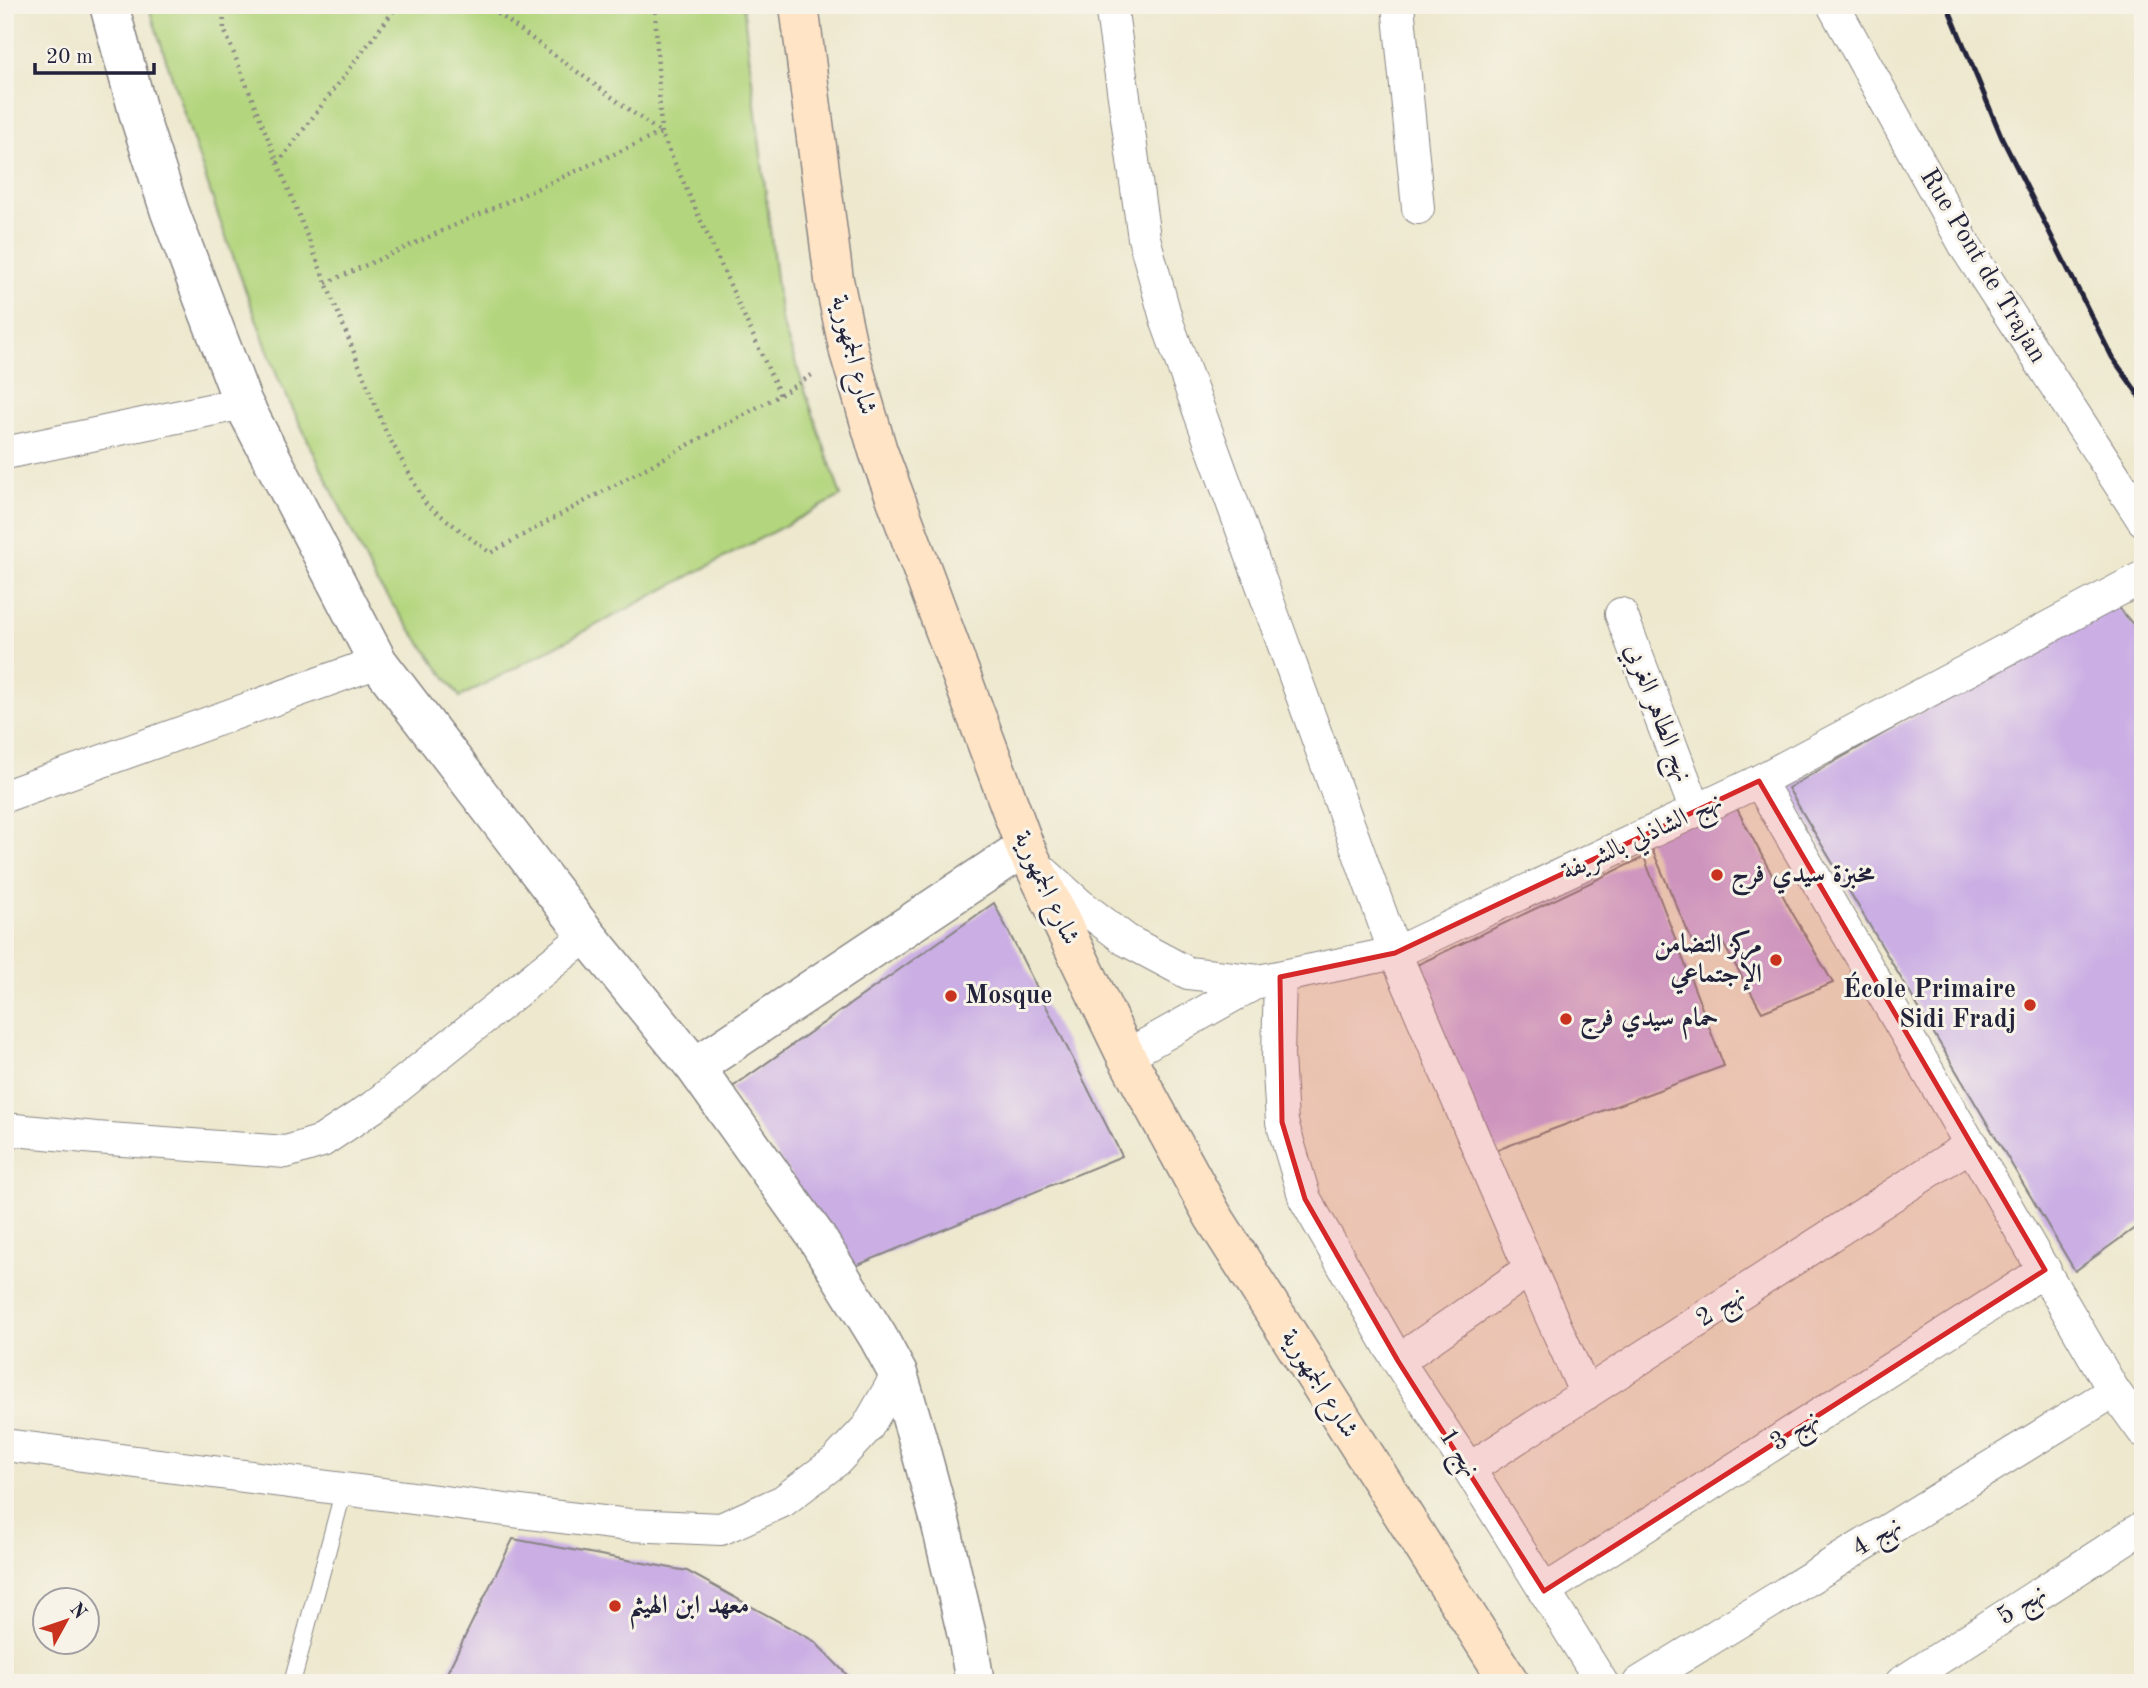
<svg xmlns="http://www.w3.org/2000/svg" width="2148" height="1688" font-family="'Old Standard TT',Amiri,serif">
  <style>
    .green { fill: #b3d57d; stroke: #6a7c5c; stroke-width: 2 }
    .building { fill: #cbafe4 }
    .lines { fill: none; stroke-linecap: round; stroke-linejoin: round }
    .service-casing { stroke: #888584; stroke-width: 18 }
    .minor-casing { stroke: #888584; stroke-width: 34 }
    .tertiary-casing { stroke: #888584; stroke-width: 41 }
    .secondary-casing { stroke: #888584; stroke-width: 41 }
    .path { stroke: #888584; stroke-width: 4.5; stroke-dasharray: 2 5; stroke-linecap: butt }
    .service { stroke: #fff; stroke-width: 16 }
    .minor { stroke: #fff; stroke-width: 32 }
    .tertiary { stroke: #fff; stroke-width: 38 }
    .secondary { stroke: #ffe4c6; stroke-width: 38 }
    .rail { stroke: #22223b; stroke-width: 5 }
    .marked { fill: #d62828; fill-opacity: 0.2; stroke: #d62828; stroke-width: 5; stroke-linejoin: round }
    .poi-dot { fill: #c8321e; stroke: #f7f3e8; stroke-width: 2.5 }
    .labels { text-anchor: middle; dominant-baseline: central; stroke-width: 6; stroke-linejoin: round; paint-order: stroke }
    .street-label { font-size: 26px; fill: #22223b; stroke: #f7f3e8 }
    .poi-label { font-size: 26px; font-weight: bold; fill: #22223b; stroke: #f7f3e8; text-anchor: start }
  </style>
  <rect width="100%" height="100%" fill="#f7f3e8"/>
  <filter id="ink" filterUnits="userSpaceOnUse"><feTurbulence type="fractalNoise" baseFrequency=".0143" numOctaves="2"/><feDisplacementMap in="SourceGraphic" scale="14" xChannelSelector="R" yChannelSelector="G"/><feConvolveMatrix kernelMatrix="1 2 1 2 8 2 1 2 1" color-interpolation-filters="sRGB"/></filter>
  <filter id="wash" filterUnits="userSpaceOnUse"><feTurbulence type="fractalNoise" baseFrequency=".00686" numOctaves="4" result="noise"/><feDisplacementMap in="SourceGraphic" scale="28" xChannelSelector="R" yChannelSelector="G"/><feGaussianBlur stdDeviation="1.57" result="paint"/><feColorMatrix in="noise" values="0 0 0 0 0 0 0 0 0 0 0 0 0 0 0 0 0 1.4 0 .05"/><feComposite in="paint" operator="in"/></filter>
  <g filter="url(#wash)">
    <rect width="100%" height="100%" fill="#ede8ce"/>
    <path class="green" d="M148,5H743L781,320L841,496L460,697L376,582L278,378L220,221Z"/>
    <g id="blocks">
      <path class="building" d="M2114,602L2143,636V1222L2075,1271L1788,788Z
        M1735,805L1790,909L1833,983L1762,1012L1720,938L1695,948L1648,840Z
        M1644,857L1724,1066L1486,1154L1404,971Z
        M994,903L1122,1156L853,1267L731,1088Z
        M513,1539L687,1571L814,1641L855,1683H442Z"/>
    </g>
  </g>
  <g filter="url(#ink)">
    <use href="#blocks" fill-opacity="0" stroke="#888584" stroke-width="2"/>
    <g class="lines">
      <defs>
        <path id="service" d="M292,1683L344,1489"/>
        <path id="minor" d="M1111,5L1144,238L1167,322L1395,953L1530,1269L1586,1394
          M1398,5L1418,208
          M1833,5L1967,249L2143,520
          M5,453L243,403
          M1621,614L1696,811
          M1759,781L2114,1391L2143,1431
          M5,796L378,662
          M1039,868L1079,904L1126,940L1188,973L1259,981
          M1280,977L1278,1056L1282,1122L1305,1199L1398,1361
          M1126,1056L1259,981L1395,953L1759,781L2143,577
          M5,1129L96,1138L286,1152L322,1141L373,1107L587,935
          M1530,1269L1398,1361L1469,1469L1602,1683
          M5,1445L552,1516L629,1525L721,1529L783,1501L836,1461L867,1428L898,1374
          M1469,1469L1972,1144
          M1544,1591L2045,1270
          M1639,1683L2114,1391
          M1901,1683L2143,1527"/>
        <path id="tertiary" d="M109,5L140,119L170,212L243,403L378,662L587,935L695,1067L815,1235L878,1337L898,1374L917,1437L941,1525L967,1636L975,1683
          M695,1067L1025,847"/>
        <path id="secondary" d="M799,5L834,280L849,352L878,451L1025,847L1126,1056L1213,1216L1510,1683"/>
      </defs>
      <use href="#service" class="service-casing"/>
      <use href="#minor" class="minor-casing"/>
      <use href="#tertiary" class="tertiary-casing"/>
      <use href="#secondary" class="secondary-casing"/>
      <path class="path" d="M223,5L224,29L386,432L426,504L490,553L780,395L815,373
        M655,5L661,133L780,395
        M278,163L398,5
        M326,283L661,133L486,5"/>
      <use href="#service" class="service"/>
      <use href="#minor" class="minor"/>
      <use href="#tertiary" class="tertiary"/>
      <use href="#secondary" class="secondary"/>
      <path class="rail" d="M1947,5L2002,138L2112,357L2143,401"/>
    </g>
  </g>
  <path class="marked" d="M1759,781L2045,1270L1544,1591L1398,1361L1305,1199L1282,1122L1280,977L1395,953Z"/>
  <g class="poi-dot">
    <circle cx="1717" cy="875" r="7"/>
    <circle cx="1776" cy="960" r="7"/>
    <circle cx="951" cy="996" r="7"/>
    <circle cx="2030" cy="1005" r="7"/>
    <circle cx="1566" cy="1019" r="7"/>
    <circle cx="615" cy="1606" r="7"/>
  </g>
  <g class="labels">
    <g class="street-label">
      <text transform="translate(1983 266) rotate(59)">Rue Pont de Trajan</text>
      <text transform="translate(853 355) rotate(76)">شارع الجمهورية</text>
      <text transform="translate(1658 713) rotate(69)">نهج الطاهر الغربي</text>
      <text transform="translate(1642 837) rotate(-25)">نهج الشاذلي بالشريفة</text>
      <text transform="translate(1046 888) rotate(65)">شارع الجمهورية</text>
      <text transform="translate(1721 1307) rotate(-33)">نهج 2</text>
      <text transform="translate(1319 1384) rotate(58)">شارع الجمهورية</text>
      <text transform="translate(1795 1431) rotate(-33)">نهج 3</text>
      <text transform="translate(1459 1453) rotate(57)">نهج 1</text>
      <text transform="translate(1877 1537) rotate(-32)">نهج 4</text>
      <text transform="translate(2022 1605) rotate(-33)">نهج 5</text>
    </g>
    <g class="poi-label">
      <text x="1731" y="875">مخبزة سيدي فرج</text>
      <text x="1762" y="945" text-anchor="end">مركز التضامن<tspan x="1762" dy="30">الإجتماعي</tspan></text>
      <text x="2016" y="990" text-anchor="end">École Primaire<tspan x="2016" dy="30">Sidi Fradj</tspan></text>
      <text x="965" y="996">Mosque</text>
      <text x="1580" y="1019">حمام سيدي فرج</text>
      <text x="629" y="1606">معهد ابن الهيثم</text>
    </g>
  </g>
  <rect width="2148" height="1688" fill="none" stroke="#f7f3e8" stroke-width="28"/>
  <g transform="translate(66 1621) rotate(50)"><circle r="33" fill="#f7f3e8" stroke="#a29fa3" stroke-width="2"/>
  <path d="M0-5L12 26L0 18L-12 26Z" fill="#c8321e"/>
  <text y="-10" font-size="19" font-weight="bold" text-anchor="middle" fill="#22223b">N</text>
  </g>
  <path d="M35 63v10h119v-10" fill="none" stroke="#22223b" stroke-width="3.5"/>
  <text x="46" y="63" font-size="21" fill="#22223b" stroke="#f7f3e8" stroke-width="5" paint-order="stroke">20 m</text>
</svg>
